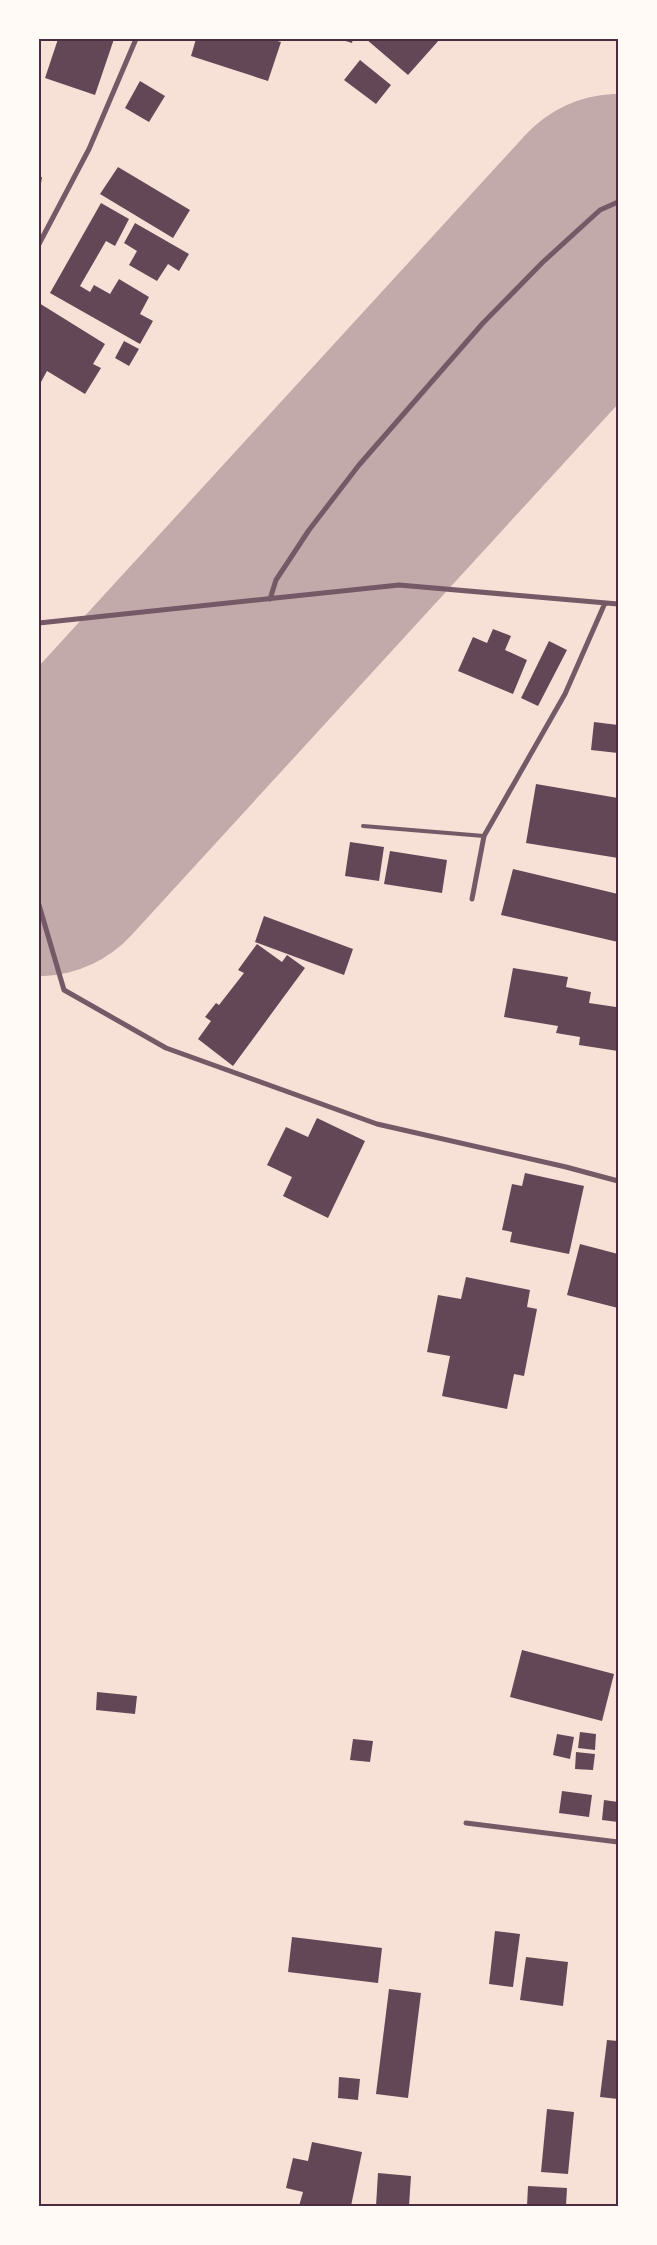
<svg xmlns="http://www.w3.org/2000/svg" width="657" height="2245" font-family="Overpass,sans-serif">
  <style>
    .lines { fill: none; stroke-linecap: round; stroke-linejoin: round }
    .runway { stroke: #c3aaaa; stroke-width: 250 }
    .building { fill: #644757 }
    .service { stroke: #755966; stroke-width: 4 }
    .minor { stroke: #755966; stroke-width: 5 }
    .neatline { fill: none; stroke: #4a2c40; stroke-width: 2 }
  </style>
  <rect width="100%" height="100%" fill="#f7e1d7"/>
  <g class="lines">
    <path class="runway" d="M39,851L618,219"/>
  </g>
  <path class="building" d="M58,39H114L95,95L45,78Z
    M196,39H270L281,42L268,81L191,56Z
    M339,39H353L352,43Z
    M366,39H440L408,75Z
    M360,60L391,85L376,104L344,80Z
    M140,81L165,96L149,122L125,108Z
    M118,167L190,210L173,238L100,194Z
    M39,177H42L40,190H39Z
    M101,203L129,219L115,246L106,241L80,286L90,292L94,285L110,294L119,279L149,297L140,314L153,321L140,344L50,293Z
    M135,223L189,254L179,271L168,264L157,281L129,265L137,251L124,243Z
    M39,303L105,344L93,364L101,368L85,394L47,371L41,382L39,381Z
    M124,341L139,349L129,366L115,358Z
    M493,629L511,636L505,650L527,660L513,694L458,671L473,637L487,643Z
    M549,641L567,650L538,706L521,698Z
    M594,722L618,725V753L591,750Z
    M536,784L618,798V858L526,843Z
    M350,842L384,847L379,881L345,876Z
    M390,851L447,860L442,893L384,884Z
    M513,869L618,894V942L501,915Z
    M264,916L353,949L344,975L255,942Z
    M257,944L282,962L287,955L305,968L233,1066L198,1039L211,1021L205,1017L216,1003L219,1005L244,973L238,970Z
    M513,968L568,977L566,987L591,992L589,1003L616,1007L618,1001V1051L579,1045L580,1037L556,1033L558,1026L504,1017Z
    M317,1118L365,1141L328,1218L283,1196L292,1177L267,1165L286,1127L308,1137Z
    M525,1173L584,1186L569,1254L510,1242L512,1232L502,1230L512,1184L522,1186Z
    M580,1244L618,1254V1308L567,1295Z
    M466,1277L530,1290L527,1307L537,1309L524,1376L514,1374L507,1409L442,1396L450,1356L427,1352L438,1295L461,1299Z
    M522,1650L614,1674L602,1721L510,1697Z
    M97,1692L137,1696L135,1714L96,1710Z
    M580,1732L596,1734L595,1750L578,1748Z
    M557,1734L574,1737L570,1759L553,1755Z
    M353,1739L373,1741L370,1762L350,1760Z
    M576,1752L595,1754L593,1770L575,1769Z
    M562,1791L592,1795L589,1817L559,1813Z
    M604,1800L618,1802V1822L602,1820Z
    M495,1931L520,1934L513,1987L489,1984Z
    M292,1937L382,1948L378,1983L288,1972Z
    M526,1957L568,1962L563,2006L520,2000Z
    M389,1989L421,1993L408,2098L376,2094Z
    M607,2040L618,2041V2099L600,2097Z
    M339,2077L360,2079L358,2100L338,2098Z
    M547,2109L574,2112L568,2174L541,2172Z
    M312,2142L362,2152L351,2206H299L303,2192L286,2188L293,2158L308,2161Z
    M378,2173L411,2176L409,2206H376Z
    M528,2186L567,2188L566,2206H527Z"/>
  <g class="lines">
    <path class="service" d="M363,826L484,836"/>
    <path class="minor" d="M39,244L89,149L136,39
      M270,599L276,580L309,530L359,465L483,323L543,262L600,210L618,202
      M39,623L399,585L618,604
      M472,899L484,836L565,694L605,603
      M39,905L64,990L166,1048L377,1124L566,1167L618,1181
      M466,1823L618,1842"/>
  </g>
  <rect width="657" height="2245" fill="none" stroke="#fffaf5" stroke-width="80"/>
  <rect x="40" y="40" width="577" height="2165" class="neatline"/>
</svg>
